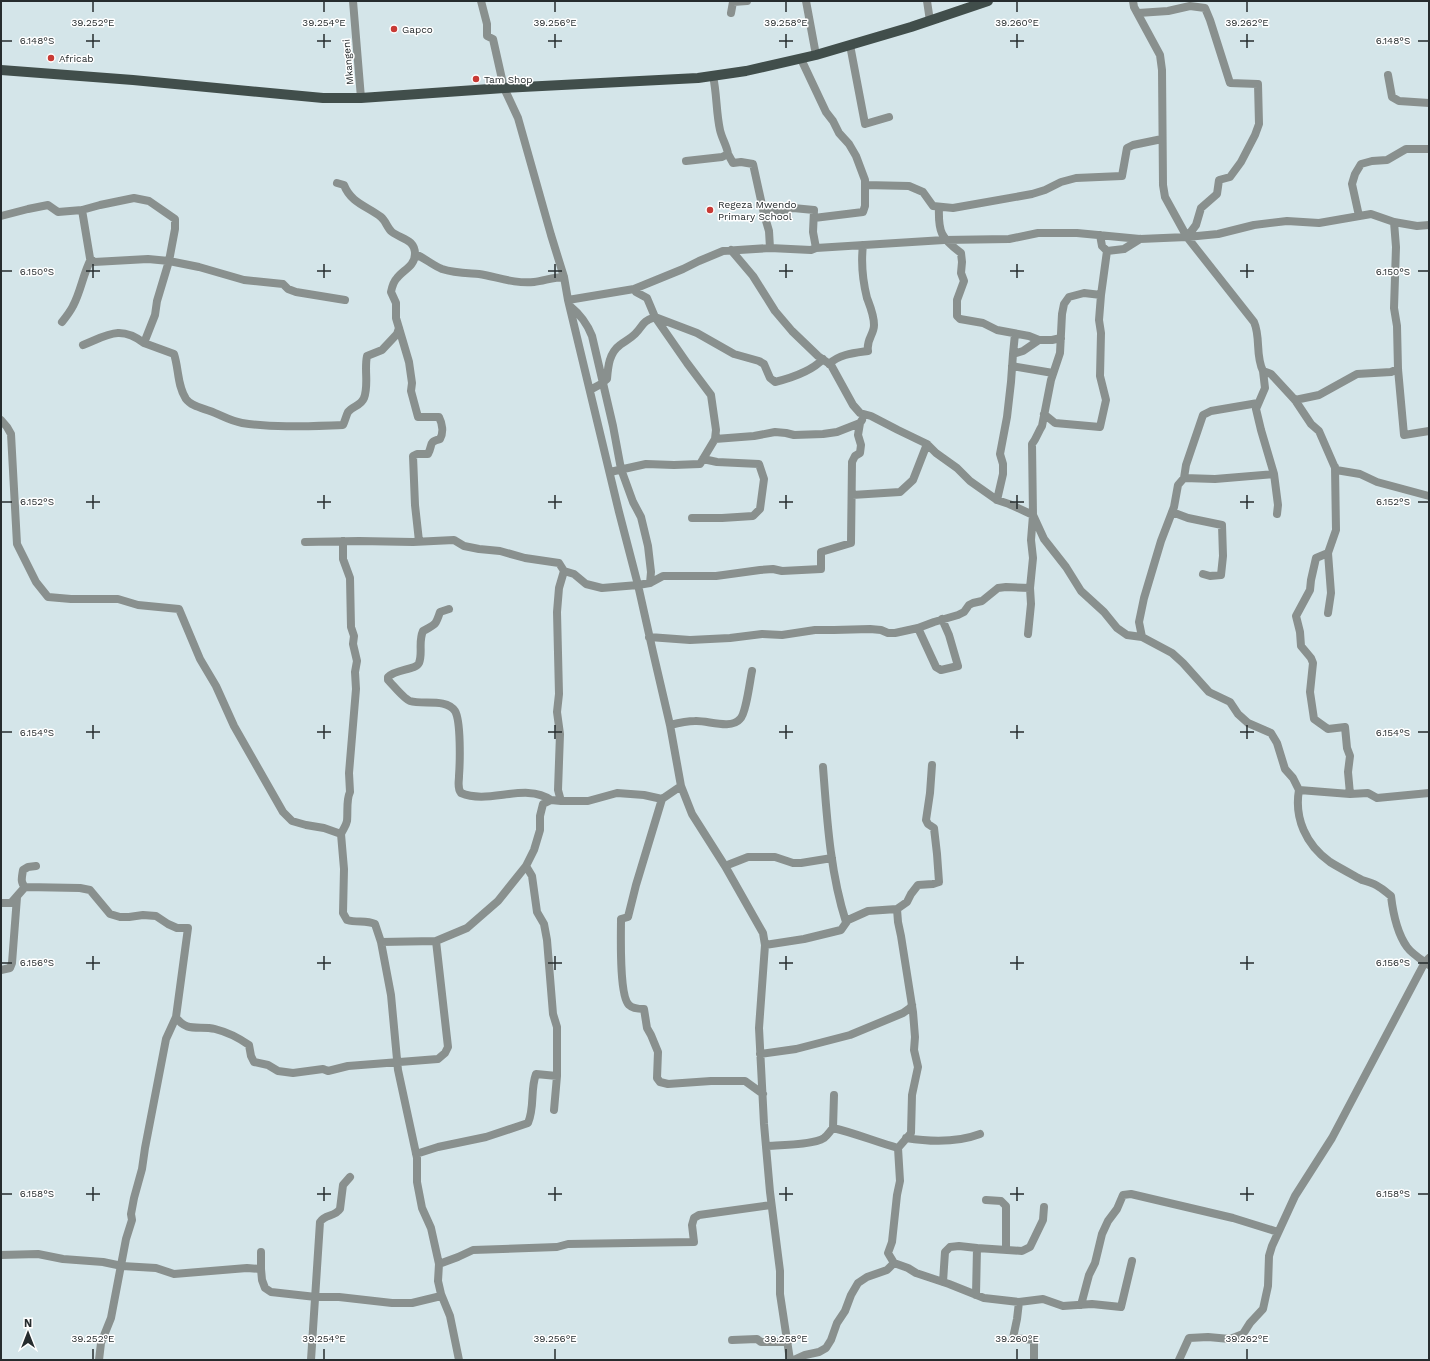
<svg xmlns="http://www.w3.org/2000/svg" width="1430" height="1361" font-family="'Work Sans',sans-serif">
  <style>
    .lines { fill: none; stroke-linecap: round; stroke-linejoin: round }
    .minor { stroke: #89908e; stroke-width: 8 }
    .major { stroke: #414e4b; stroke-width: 10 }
    .ticks { fill: none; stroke: #262c2e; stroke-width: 1.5 }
    .poi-dot { fill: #c83a35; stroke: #fff; stroke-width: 1.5 }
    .labels { text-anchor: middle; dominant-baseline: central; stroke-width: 3; stroke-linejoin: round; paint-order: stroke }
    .poi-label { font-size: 10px; fill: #262c2e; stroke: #fff; text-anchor: start }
    .street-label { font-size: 10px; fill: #262c2e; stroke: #fff }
    .ticks-label { font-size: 10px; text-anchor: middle; fill: #262c2e; stroke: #fff; stroke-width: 3; stroke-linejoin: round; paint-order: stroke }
  </style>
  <rect width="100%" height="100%" fill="#d4e5e9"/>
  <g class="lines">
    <path class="minor" d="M353,1L361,98
      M481,1L487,24V36L493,39L504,88L518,118L551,235L564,277L568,300L619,512L638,585L653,652L670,725L681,786L692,814L725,866L763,933L765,945L759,1028L764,1124L770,1192L780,1271V1294L790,1360
      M806,1L816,55
      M927,1L930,21
      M1133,1L1134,7L1160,55L1162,70L1163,185L1165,197L1187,237L1254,322C1261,338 1255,355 1263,371L1271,374L1295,400L1311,424L1319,431L1336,470L1360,474L1377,482L1429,496
      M731,13L733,2L747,1
      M1138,13L1168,11L1190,6L1205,8L1210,20L1230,83L1258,84L1259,124L1255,135L1241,162L1230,177L1219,180L1217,194L1201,208L1196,225L1187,237
      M850,45L865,124L889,117
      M801,59L826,112L833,121L839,133L849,144L856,156L865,180V185
      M1388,75L1392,97L1399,101L1429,103
      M728,154L733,163L741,162L753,164L764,214L793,208L814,210L813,232L816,248
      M686,161L722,157L728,154C727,146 722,139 720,130C716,112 717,94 713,76
      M337,183L344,185C351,203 367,206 381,217C386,221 387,228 392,232C401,239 415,239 415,254C415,266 403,270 397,278C393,282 392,287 391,292L396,303V318L409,362L412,383L411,391L418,417H439C442,423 444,432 440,439C428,442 433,445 428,454H417L413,456L415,505L419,541
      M939,207C938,232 941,238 961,253L962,262L961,273L964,281L957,300V316L960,319L983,323L997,330L1029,336L1039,340
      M82,210L90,258L94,262L148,259L169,261L199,267L244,280L283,284L288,289L296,292L345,300
      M764,214L769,231L770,248
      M1,216L28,209L48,205L58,212L82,210L100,205L134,198L149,201L175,219V229L169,261L157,301L155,315L144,343L174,354C179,369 177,385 186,399C191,406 202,408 210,411C221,415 230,421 242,423C275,428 310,426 343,425C345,421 346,416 348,412C352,406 361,406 364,398C369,385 364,370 367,356L382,350L397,334L399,328
      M1359,216L1352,184L1355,174L1361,164L1372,161L1387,160L1406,149H1429
      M814,218L863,212L865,206V185L909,186L923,192L933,206L953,208L1032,194L1045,190L1061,182L1076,178L1122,176L1127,148L1133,145L1162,139
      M1394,222L1396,247L1394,308L1397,326L1398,369L1404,435L1429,431
      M1100,235L1102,246L1107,251
      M731,250L753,276L775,311L792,331L818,356L831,365L853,405L860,413L871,416L898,430L927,444L936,453L957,468L970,481L997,500L1009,504L1033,515L1044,539L1066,567L1081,591L1104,612L1117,628L1127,635L1142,637L1172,653L1183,663L1209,692L1230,702L1238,714L1248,723L1271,733L1277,743L1285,769L1293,778L1299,790L1350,794L1368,793L1377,798L1429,793
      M415,254C425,258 432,265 442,269C454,273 466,273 479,274C497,277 515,284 534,282C544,281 553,277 564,277
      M568,300L634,289L683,269L699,261L723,251L770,248L811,250L816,248L944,240L1009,239L1038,233H1077L1140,239L1187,237L1218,234L1254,225L1287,221L1319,223L1371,214L1394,222L1417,226L1429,225
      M570,306C581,315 587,323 592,336L613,426L621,469L633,502L641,517L648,546L651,572L650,583
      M62,322C66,317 70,312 73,306C81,291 83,274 91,259
      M83,345C108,335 120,325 144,343
      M1013,354L1015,334
      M829,364C840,354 854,353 868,351C866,339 874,335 874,325C874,315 870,306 867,298C863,282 861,262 863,245
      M1012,366L1053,373
      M590,390L601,384L607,379C608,367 609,353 620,345C625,341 630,339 635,334C644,325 641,322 655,317L697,333L734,354L759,361L764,364L770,378L775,382C791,378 811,372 823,359
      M1295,400L1319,395L1357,374L1391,372L1398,369
      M1044,414L1055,423L1100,427L1106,400L1100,376L1101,333L1099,320L1101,295
      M1,420L7,427L11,434L17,544L36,582L48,597L71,599H118L138,605L179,609L200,659L216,686L234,726L283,812L292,821L306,825L324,828L341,834L344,869L343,913L347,920C357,923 366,920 375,924L381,942L391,995L398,1070L417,1158V1182L422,1208L431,1228L439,1264L438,1281L441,1294L450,1316L459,1360
      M715,439L754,436L775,432L786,433L794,435L823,434L837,432L860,423L862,420
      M610,472L646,464L674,465L700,464L715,439L716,430L711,395L687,363L655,317L647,298L636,292L634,289
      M1274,474L1278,505L1277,514
      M1184,478L1186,465L1203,415L1211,411L1258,403
      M852,495L900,492L913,480L927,444
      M997,500L1003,474V464L1000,454L1007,417L1011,382L1013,354L1023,351L1039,340H1052L1061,338
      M1172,512L1188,518L1222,525L1223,556L1221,575L1210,576L1203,574
      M692,518H722L753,516L760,509L764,479L759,464L717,462L703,459
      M305,542L359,541L413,542L454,540L464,546L479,549L500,551L525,558L559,563L564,571L574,574L586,584L602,588L638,585L650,583L663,576H716L760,570L773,569L782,571L821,569V552L851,543L852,462L855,456L860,453L861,445L858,435L860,423
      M1328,553L1316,558L1311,580L1310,590L1296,616L1300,632L1301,646L1311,658L1313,663L1310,692L1314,719L1328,729L1345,727L1347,748L1350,756L1348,772L1350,794
      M449,609L440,612C435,627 435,624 423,631C418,642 423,653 419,663C416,670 396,669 388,677V680C393,685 404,699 410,701C423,705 446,698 455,711C461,721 460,762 459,776C459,782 457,788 461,793C489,805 525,782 551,800
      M1328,613L1331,593L1328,553L1336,530L1335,467
      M918,628L936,667L941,670L958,666L949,635L942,619
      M1028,634L1031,604L1030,588L1033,558L1031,540L1033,515L1032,444C1037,438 1038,432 1042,426L1051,380L1060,353L1062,314L1064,304L1069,297L1084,293L1101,295L1107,251L1124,249L1140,239
      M649,637L690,640L730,638L762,634L782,635L815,630H834L870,629L881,630L888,633H895L918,628L934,622L958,615L964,612L969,605L973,603L982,601L998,588L1006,587L1030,588
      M1142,637L1139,622L1144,598L1161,541L1174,507L1178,485L1184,478L1215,479L1274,474L1261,430L1256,409L1265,388L1263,371
      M670,725C678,723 687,721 695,721C707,720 731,730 740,719C746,714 750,680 752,671
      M823,767C827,819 830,872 846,922
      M1299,790C1294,818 1306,845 1330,862C1338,867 1353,875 1362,880C1368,882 1374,883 1379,887C1383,889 1387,893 1391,896C1393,913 1397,933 1407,947C1412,954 1422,960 1429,965
      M662,799L636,885L628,917L621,919C621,934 619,996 629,1005C633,1009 639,1009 644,1009L647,1028L651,1035L658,1052L657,1078L660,1082L668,1084L711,1081H745L763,1094
      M561,801L558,790L560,734L557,712L559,694L557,612L559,588L564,571
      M341,834C343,829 346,826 347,821C348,812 346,800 350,792L349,773L356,689L355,672L357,661L353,644L354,636L351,627L350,578L343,559V541
      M725,866L748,857H775L793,863H801L832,858
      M25,887C20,882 22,877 23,870L28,867L36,866
      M1,903H11L25,887L80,888L90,890L110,914L120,917H129L143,915L156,916L168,924L177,928H188L176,1017C186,1033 200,1025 215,1029C227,1032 239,1038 249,1045L251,1056L254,1062L268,1065L278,1071L293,1073L323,1069L328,1071L348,1066L438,1059L445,1053L448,1047L436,941
      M897,909L898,922L901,936L913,1012L915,1037L914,1050L918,1067L912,1095L911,1133L898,1148
      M381,942L436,941L467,928L498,901L526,866L534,850L540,830V816L543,804L551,800L561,801H588L617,793L644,795L662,799L681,786
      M765,945L804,939L841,930L848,920L868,911L897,909L907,902L911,894L918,885L933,884L939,882L937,854L934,828L928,824L926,820L930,793L932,765
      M1,970L10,968L12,963L17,897
      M760,1054L796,1049L850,1035L903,1013L910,1008L912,1005
      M554,1110L557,1076
      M833,1128L834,1095
      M906,1138C931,1142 956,1143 980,1134
      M766,1146C779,1145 814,1145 824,1138C828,1135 830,1131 833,1128C855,1133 876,1142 898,1148L900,1181L897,1195L892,1242L888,1253L894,1263
      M416,1154L438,1147L486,1137L528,1123C535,1107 530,1090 536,1074L557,1076V1027L553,1014L547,940L544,924L537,912L532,876L526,866
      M986,1200L1001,1201L1006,1206V1250
      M261,1252V1269L262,1280L265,1288L271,1292L316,1297H339L392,1303H412L441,1296
      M1,1255L38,1254L63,1259L103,1262L122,1266L156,1268L174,1274L247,1268L261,1269
      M439,1264L458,1257L473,1250L557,1247L568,1244L694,1242L692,1225L694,1218L699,1215L771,1205
      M943,1282L945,1252L950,1247L959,1246L977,1248
      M976,1295L977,1248L1022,1251L1030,1247L1043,1220L1044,1207
      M1019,1302L1017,1319L1013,1338L1034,1340V1360
      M1081,1305L1089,1275L1095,1263L1102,1234L1108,1221L1117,1209L1123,1195L1131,1194L1233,1218L1278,1232
      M732,1340L757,1339L761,1342H788
      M99,1360L101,1343L111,1318L126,1239L132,1220L131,1214L134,1198L142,1169L145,1148L166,1039L176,1017
      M311,1360L320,1222C325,1214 335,1217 340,1209L343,1185L350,1177
      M794,1360L805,1355L819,1352L826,1348L831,1340L837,1323L845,1311L851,1295L858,1283L867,1277L887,1270L894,1263L908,1268L916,1273L949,1284L984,1298L1019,1302L1043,1299L1063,1306L1092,1304L1121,1307L1132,1261
      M1179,1360L1189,1338L1208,1337L1230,1339L1243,1334L1250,1323L1263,1309L1268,1286L1269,1256L1272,1246L1295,1196L1332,1138L1425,962L1429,958"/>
    <path class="major" d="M1,70L133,80L323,98H361L504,88L698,78L746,71L816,55L911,27L988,1"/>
  </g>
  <path class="ticks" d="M93,2V12M324,2V12M555,2V12M786,2V12M1017,2V12M1247,2V12M93,34V48M324,34V48M555,34V48M786,34V48M1017,34V48M1247,34V48M2,41H12M86,41H100M317,41H331M548,41H562M779,41H793M1010,41H1024M1240,41H1254M1418,41H1428M93,264V278M324,264V278M555,264V278M786,264V278M1017,264V278M1247,264V278M2,271H12M86,271H100M317,271H331M548,271H562M779,271H793M1010,271H1024M1240,271H1254M1418,271H1428M93,495V509M324,495V509M555,495V509M786,495V509M1017,495V509M1247,495V509M2,502H12M86,502H100M317,502H331M548,502H562M779,502H793M1010,502H1024M1240,502H1254M1418,502H1428M93,725V739M324,725V739M555,725V739M786,725V739M1017,725V739M1247,725V739M2,732H12M86,732H100M317,732H331M548,732H562M779,732H793M1010,732H1024M1240,732H1254M1418,732H1428M93,956V970M324,956V970M555,956V970M786,956V970M1017,956V970M1247,956V970M2,963H12M86,963H100M317,963H331M548,963H562M779,963H793M1010,963H1024M1240,963H1254M1418,963H1428M93,1187V1201M324,1187V1201M555,1187V1201M786,1187V1201M1017,1187V1201M1247,1187V1201M2,1194H12M86,1194H100M317,1194H331M548,1194H562M779,1194H793M1010,1194H1024M1240,1194H1254M1418,1194H1428M93,1349V1359M324,1349V1359M555,1349V1359M786,1349V1359M1017,1349V1359M1247,1349V1359"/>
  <g class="poi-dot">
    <circle cx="394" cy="29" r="4"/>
    <circle cx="51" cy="58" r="4"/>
    <circle cx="476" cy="79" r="4"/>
    <circle cx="710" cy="210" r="4"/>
  </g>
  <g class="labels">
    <g class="poi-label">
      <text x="402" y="29">Gapco</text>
      <text x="59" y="58">Africab</text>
      <text x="484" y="79">Tam Shop</text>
      <text x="718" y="204">Regeza Mwendo<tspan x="718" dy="12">Primary School</tspan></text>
    </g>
    <g class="street-label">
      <text transform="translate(348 62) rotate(-95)">Mkangeni</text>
    </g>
  </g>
  <g class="ticks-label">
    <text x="93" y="26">39.252°E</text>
    <text x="324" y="26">39.254°E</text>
    <text x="555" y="26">39.256°E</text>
    <text x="786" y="26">39.258°E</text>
    <text x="1017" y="26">39.260°E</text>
    <text x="1247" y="26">39.262°E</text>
    <text x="37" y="44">6.148°S</text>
    <text x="1393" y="44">6.148°S</text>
    <text x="37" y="275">6.150°S</text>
    <text x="1393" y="275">6.150°S</text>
    <text x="37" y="505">6.152°S</text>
    <text x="1393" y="505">6.152°S</text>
    <text x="37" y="736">6.154°S</text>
    <text x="1393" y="736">6.154°S</text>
    <text x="37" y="966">6.156°S</text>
    <text x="1393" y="966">6.156°S</text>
    <text x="37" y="1197">6.158°S</text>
    <text x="1393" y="1197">6.158°S</text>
    <text x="93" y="1342">39.252°E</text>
    <text x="324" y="1342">39.254°E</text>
    <text x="555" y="1342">39.256°E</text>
    <text x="786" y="1342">39.258°E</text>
    <text x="1017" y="1342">39.260°E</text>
    <text x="1247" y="1342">39.262°E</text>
  </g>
  <rect width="1430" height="1361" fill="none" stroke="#262c2e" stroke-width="4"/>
  <g transform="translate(28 1333)" stroke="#ffffff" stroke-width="3" paint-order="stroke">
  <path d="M0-3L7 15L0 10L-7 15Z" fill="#262c2e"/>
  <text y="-6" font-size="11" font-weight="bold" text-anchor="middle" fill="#262c2e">N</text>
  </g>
</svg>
